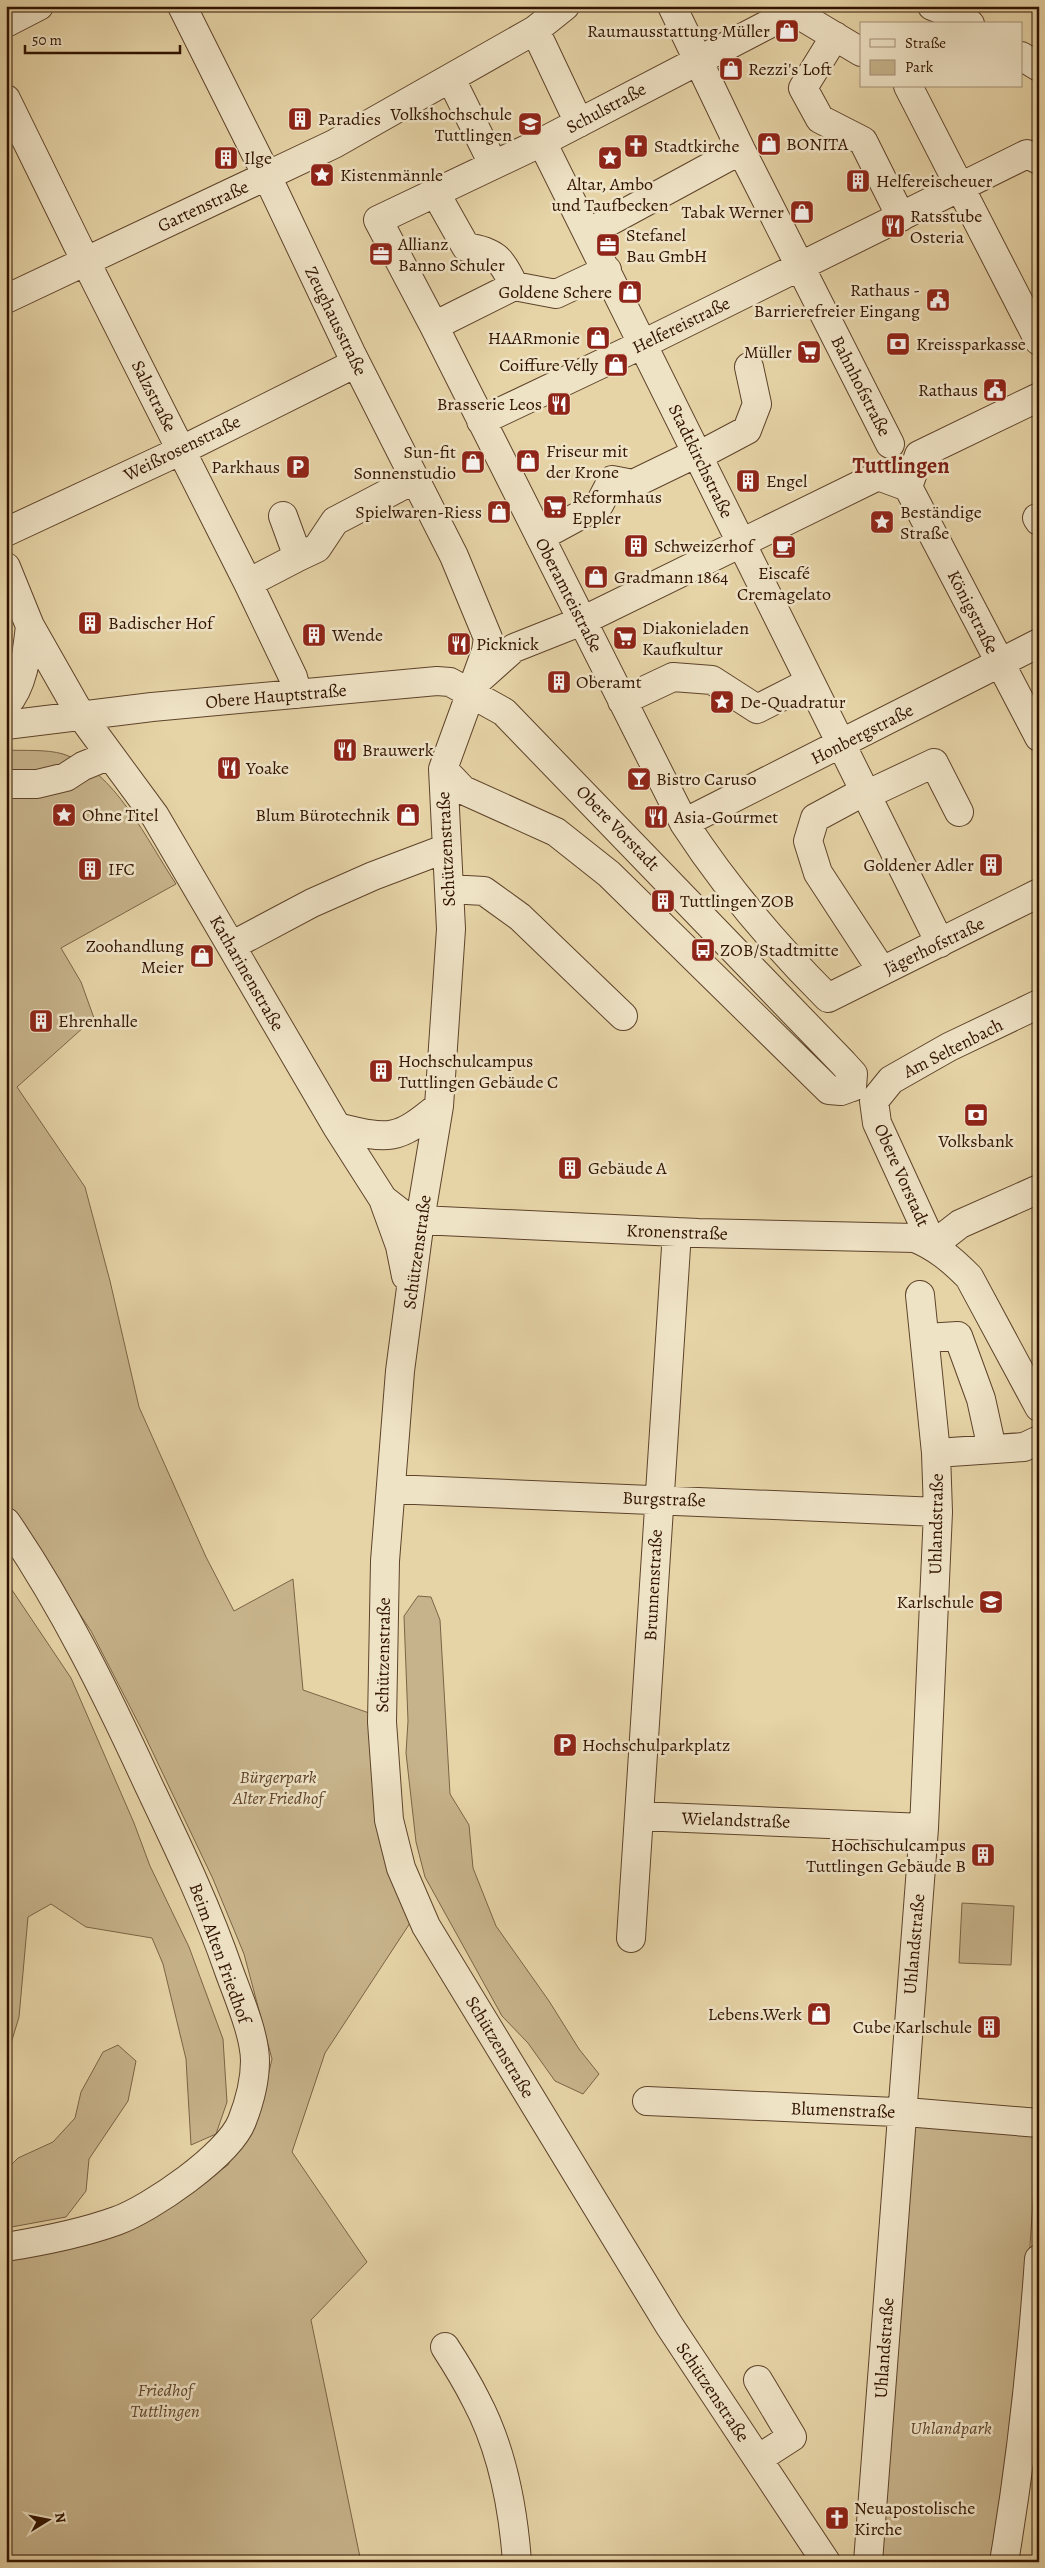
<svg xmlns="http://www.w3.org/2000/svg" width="1045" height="2568" font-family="Alegreya,serif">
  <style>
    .green { fill: #c7b38b; stroke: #7c6346 }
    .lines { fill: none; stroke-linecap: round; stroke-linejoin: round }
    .minor-casing { stroke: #5e432a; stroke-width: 30 }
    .minor { stroke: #efe3c6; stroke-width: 28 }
    .labels { text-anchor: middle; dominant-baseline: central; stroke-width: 5; stroke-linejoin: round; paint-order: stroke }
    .poi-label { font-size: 18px; fill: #311300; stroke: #efe3c6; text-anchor: start }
    .street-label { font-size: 18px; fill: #311300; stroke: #efe3c6 }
    .park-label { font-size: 18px; font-style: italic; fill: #5e432a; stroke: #efe3c6 }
    .district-label { font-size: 22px; font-weight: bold; fill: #7a1f14; stroke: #efe3c6 }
  </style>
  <rect width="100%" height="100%" fill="#e6d4a7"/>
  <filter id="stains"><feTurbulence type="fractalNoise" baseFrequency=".004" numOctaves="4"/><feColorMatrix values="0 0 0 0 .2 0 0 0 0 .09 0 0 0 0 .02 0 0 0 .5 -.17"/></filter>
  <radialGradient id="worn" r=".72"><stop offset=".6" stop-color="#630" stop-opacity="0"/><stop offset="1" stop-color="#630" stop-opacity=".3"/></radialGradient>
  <path class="green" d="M6,750C24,751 46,749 63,754C114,769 148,842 176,884L61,948L81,982L94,1018L17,1087L85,1187L110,1281L139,1407L206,1557L234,1611L293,1579L303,1690L372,1714L414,1917L325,2053L292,2152L367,2262L311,2320L361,2562H6V2257L170,2206L228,2165L246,2130L259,2113L272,2059L244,1954L213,1879L144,1734L91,1631L6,1503Z
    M6,1581L71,1678L134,1823L150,1866L189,1947L223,2039L227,2102L216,2134L191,2145L186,2059L163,1964L152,1938L86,1927L51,1904L28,1917L19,2017L6,2060Z
    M418,1596L431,1597L440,1620L450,1794L469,1825L473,1868L496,1926L549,2001L579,2049L599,2074L583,2094L555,2081L528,2043L502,2016L425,1877L416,1842L406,1753L408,1721L404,1616Z
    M962,1903L1014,1906L1011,1965L959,1963Z
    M118,2045L136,2061L128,2101L89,2159L86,2191L66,2217L6,2228V2170L18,2158L53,2142L75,2118L81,2092L103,2052Z
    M914,2118L1038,2129L1025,2318L995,2562H875Z"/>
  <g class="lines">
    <defs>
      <path id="minor" d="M182,6L267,176L351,353L454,556L488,638L486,651L443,769L451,929L439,1106L420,1220L400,1371L385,1561L382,1722L389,1820L401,1868L426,1926L669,2325L826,2562
        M672,6L741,150L890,444
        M932,6L955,15L970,24
        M6,23L39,6
        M535,30L579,123
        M835,36L803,88L820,119L863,141L901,217
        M861,52L801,16L788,14L542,142L378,220L434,326L684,823C725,886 775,945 828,998L1039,893
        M1021,56L1039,67
        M451,79L493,164
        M908,86L1039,341
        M6,99L85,260L248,583L293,677L297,694
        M542,142L940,943
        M435,192L466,247C495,251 502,259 514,286
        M588,233L741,150
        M6,299L334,144L535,30L565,6
        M434,326L514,286L556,294L607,270
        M481,421L643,344L1027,154L1039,160
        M698,456L747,430L757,404L749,367
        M908,487L1039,737
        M908,487L919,455L1039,397
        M1037,518L1039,521
        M6,532L182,450L356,363
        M540,537L599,505L612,480L633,484L697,453
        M298,557L317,548L335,521L415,479
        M6,567L30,626L80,714L155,816L337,1127L383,1199L401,1213L420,1220L698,1233L915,1238C937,1247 952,1260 969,1277L1039,1407
        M248,583L298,557L283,516
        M477,681L514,648L582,621L878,476L908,487
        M622,701L673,677L712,680L757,709L810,682
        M6,705C24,685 27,652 30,626
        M6,725L152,707L437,681L450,682L504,712L843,1063L853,1074L852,1087
        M443,769L463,790L556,832L609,874L829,1090L841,1091L852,1087
        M6,784H37L66,777L83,766L110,755
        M865,791L815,818L808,841L818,873L882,971
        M866,795L934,763L959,812
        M684,823L1039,643
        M449,889L484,891L520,917L623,1016
        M231,946L312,903L373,876L447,848
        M874,1101L891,1080L949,1047L1039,1004
        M874,1101L877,1123L933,1245
        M337,1127C390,1140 397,1141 439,1106
        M383,1199L400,1246L406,1276
        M933,1245L960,1224L1039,1189
        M925,1338L958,1336L981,1399L992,1449
        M936,1453L1024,1447L1039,1440
        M391,1489L938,1512
        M6,1522C63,1605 107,1695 149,1786C178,1847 207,1907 229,1971C238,1996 255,2035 255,2061C255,2080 249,2103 242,2121C229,2155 150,2209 116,2221C80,2234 43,2241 6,2247
        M639,1816L924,1828
        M631,1938L677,1232
        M647,2101L918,2113L1039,2123
        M445,2347C456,2364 467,2382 476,2400C502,2449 513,2506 517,2562
        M758,2380L792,2437L758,2459
        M868,2562L924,1828L938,1512L936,1453L920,1295
        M1004,2562C1021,2462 1032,2360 1039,2259"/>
    </defs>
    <use href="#minor" class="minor-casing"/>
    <use href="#minor" class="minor"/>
  </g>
  <defs>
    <symbol id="shop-square" viewBox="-11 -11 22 22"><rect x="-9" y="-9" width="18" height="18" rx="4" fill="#8f2418" stroke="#efe3c6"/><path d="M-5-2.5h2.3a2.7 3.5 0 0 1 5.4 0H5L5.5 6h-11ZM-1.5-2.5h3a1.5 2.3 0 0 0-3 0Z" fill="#fff"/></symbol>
    <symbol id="building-square" viewBox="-11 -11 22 22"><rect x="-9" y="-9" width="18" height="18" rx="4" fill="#8f2418" stroke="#efe3c6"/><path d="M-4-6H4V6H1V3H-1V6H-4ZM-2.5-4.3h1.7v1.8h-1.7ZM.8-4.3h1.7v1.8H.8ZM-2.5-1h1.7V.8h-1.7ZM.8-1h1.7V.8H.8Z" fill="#fff"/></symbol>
    <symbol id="university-square" viewBox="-11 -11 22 22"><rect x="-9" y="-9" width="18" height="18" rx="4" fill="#8f2418" stroke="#efe3c6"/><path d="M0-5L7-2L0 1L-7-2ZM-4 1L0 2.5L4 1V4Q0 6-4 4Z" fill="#fff"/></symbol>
    <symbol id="church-square" viewBox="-11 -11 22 22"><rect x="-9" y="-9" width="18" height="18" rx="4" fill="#8f2418" stroke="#efe3c6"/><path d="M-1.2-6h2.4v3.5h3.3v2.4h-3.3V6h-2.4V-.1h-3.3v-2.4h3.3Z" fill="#fff"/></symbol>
    <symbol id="sight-square" viewBox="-11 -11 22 22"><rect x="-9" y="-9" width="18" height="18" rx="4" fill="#8f2418" stroke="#efe3c6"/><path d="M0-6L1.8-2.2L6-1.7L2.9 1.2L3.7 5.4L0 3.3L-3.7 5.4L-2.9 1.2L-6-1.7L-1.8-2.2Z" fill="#fff"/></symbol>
    <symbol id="restaurant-square" viewBox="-11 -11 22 22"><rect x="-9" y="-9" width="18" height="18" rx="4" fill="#8f2418" stroke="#efe3c6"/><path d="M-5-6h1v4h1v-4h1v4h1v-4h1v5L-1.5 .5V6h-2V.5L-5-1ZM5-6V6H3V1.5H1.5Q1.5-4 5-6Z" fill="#fff"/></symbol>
    <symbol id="office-square" viewBox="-11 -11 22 22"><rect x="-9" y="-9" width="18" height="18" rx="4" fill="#8f2418" stroke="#efe3c6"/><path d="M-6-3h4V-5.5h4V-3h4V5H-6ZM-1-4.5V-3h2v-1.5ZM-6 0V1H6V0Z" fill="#fff"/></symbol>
    <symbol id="civic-square" viewBox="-11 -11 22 22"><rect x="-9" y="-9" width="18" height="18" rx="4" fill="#8f2418" stroke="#efe3c6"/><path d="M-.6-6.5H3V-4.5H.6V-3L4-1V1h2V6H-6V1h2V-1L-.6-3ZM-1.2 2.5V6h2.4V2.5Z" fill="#fff"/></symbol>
    <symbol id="bank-square" viewBox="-11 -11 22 22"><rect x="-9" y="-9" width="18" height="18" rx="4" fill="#8f2418" stroke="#efe3c6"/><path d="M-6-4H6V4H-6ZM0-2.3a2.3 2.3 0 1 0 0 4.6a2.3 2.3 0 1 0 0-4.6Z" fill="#fff"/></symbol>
    <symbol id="supermarket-square" viewBox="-11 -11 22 22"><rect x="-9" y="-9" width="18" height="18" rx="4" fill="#8f2418" stroke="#efe3c6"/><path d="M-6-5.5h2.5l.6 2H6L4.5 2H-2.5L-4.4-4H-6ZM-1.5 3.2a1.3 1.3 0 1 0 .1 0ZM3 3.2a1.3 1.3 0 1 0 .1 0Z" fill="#fff"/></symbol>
    <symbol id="parking-square" viewBox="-11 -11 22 22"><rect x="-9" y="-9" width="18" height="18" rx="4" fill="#8f2418" stroke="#efe3c6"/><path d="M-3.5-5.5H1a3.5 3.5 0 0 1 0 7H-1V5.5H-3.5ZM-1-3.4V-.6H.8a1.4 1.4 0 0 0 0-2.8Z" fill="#fff"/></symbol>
    <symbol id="cafe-square" viewBox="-11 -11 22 22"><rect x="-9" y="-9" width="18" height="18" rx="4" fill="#8f2418" stroke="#efe3c6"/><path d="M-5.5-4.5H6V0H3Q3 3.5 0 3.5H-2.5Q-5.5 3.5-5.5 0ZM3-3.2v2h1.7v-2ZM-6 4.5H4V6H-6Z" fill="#fff"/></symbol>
    <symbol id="bar-square" viewBox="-11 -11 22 22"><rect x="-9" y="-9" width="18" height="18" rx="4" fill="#8f2418" stroke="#efe3c6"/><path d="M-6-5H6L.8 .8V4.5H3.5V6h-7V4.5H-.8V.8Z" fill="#fff"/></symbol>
    <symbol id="bus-square" viewBox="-11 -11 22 22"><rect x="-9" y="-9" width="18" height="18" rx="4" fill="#8f2418" stroke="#efe3c6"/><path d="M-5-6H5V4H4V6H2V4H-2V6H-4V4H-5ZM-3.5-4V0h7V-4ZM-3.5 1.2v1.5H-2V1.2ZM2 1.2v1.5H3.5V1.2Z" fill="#fff"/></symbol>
    <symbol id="school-square" viewBox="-11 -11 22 22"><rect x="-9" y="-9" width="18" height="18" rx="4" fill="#8f2418" stroke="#efe3c6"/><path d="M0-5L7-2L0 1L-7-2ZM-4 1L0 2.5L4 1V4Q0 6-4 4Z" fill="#fff"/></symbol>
  </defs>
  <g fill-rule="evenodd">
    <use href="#shop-square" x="773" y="17" width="28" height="28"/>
    <use href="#shop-square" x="717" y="55" width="28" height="28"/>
    <use href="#building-square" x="286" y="105" width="28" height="28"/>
    <use href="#university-square" x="516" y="110" width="28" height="28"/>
    <use href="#shop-square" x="755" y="130" width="28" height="28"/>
    <use href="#church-square" x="622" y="132" width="28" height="28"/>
    <use href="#building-square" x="212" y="144" width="28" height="28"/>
    <use href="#sight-square" x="596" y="144" width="28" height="28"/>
    <use href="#sight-square" x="308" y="161" width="28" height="28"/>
    <use href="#building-square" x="844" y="167" width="28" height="28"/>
    <use href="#shop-square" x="788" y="198" width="28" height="28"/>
    <use href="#restaurant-square" x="879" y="212" width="28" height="28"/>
    <use href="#office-square" x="594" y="231" width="28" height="28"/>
    <use href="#office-square" x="367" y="240" width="28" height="28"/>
    <use href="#shop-square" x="616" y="278" width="28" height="28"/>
    <use href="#civic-square" x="924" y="286" width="28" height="28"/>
    <use href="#shop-square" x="584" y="324" width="28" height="28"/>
    <use href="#bank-square" x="884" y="330" width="28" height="28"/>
    <use href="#supermarket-square" x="795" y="338" width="28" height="28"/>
    <use href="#shop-square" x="602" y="351" width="28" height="28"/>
    <use href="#civic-square" x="981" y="376" width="28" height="28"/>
    <use href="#restaurant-square" x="545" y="390" width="28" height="28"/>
    <use href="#shop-square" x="514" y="447" width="28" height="28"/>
    <use href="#shop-square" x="459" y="448" width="28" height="28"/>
    <use href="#parking-square" x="284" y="453" width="28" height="28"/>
    <use href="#building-square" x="734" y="467" width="28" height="28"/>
    <use href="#supermarket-square" x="541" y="493" width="28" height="28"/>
    <use href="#shop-square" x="485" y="498" width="28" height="28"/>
    <use href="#sight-square" x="868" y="508" width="28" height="28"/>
    <use href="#building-square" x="622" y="532" width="28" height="28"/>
    <use href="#cafe-square" x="770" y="533" width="28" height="28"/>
    <use href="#shop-square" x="582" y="563" width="28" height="28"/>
    <use href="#building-square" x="76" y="609" width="28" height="28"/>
    <use href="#building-square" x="300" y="621" width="28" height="28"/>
    <use href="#supermarket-square" x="611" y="624" width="28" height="28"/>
    <use href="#restaurant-square" x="445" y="630" width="28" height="28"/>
    <use href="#building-square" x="545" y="668" width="28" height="28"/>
    <use href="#sight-square" x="708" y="688" width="28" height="28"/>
    <use href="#restaurant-square" x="331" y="736" width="28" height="28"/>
    <use href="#restaurant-square" x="215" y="754" width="28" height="28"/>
    <use href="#bar-square" x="625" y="765" width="28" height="28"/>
    <use href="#sight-square" x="50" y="801" width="28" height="28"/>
    <use href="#shop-square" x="394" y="801" width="28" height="28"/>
    <use href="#restaurant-square" x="642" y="803" width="28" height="28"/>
    <use href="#building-square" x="977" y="851" width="28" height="28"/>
    <use href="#building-square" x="76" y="855" width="28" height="28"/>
    <use href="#building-square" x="649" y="887" width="28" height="28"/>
    <use href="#bus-square" x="689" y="936" width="28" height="28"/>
    <use href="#shop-square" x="188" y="942" width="28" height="28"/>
    <use href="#building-square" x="27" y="1007" width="28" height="28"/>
    <use href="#building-square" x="367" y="1057" width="28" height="28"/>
    <use href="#bank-square" x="962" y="1101" width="28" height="28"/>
    <use href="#building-square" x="556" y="1154" width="28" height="28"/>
    <use href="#school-square" x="977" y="1588" width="28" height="28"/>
    <use href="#parking-square" x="551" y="1731" width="28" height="28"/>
    <use href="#building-square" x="969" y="1841" width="28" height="28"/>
    <use href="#shop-square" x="805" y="2000" width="28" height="28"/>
    <use href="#building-square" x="975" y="2013" width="28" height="28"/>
    <use href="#church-square" x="823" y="2504" width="28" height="28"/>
  </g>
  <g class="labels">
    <g class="poi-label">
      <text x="770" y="31" text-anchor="end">Raumausstattung Müller</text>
      <text x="748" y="69">Rezzi's Loft</text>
      <text x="512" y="114" text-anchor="end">Volkshochschule<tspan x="512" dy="21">Tuttlingen</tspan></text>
      <text x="318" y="119">Paradies</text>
      <text x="786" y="144">BONITA</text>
      <text x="654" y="146">Stadtkirche</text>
      <text x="244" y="158">Ilge</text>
      <text x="340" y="175">Kistenmännle</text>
      <text x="876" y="181">Helfereischeuer</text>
      <text x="610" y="184" text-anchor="middle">Altar, Ambo<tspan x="610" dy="21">und Taufbecken</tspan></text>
      <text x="784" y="212" text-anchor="end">Tabak Werner</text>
      <text x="910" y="216">Ratsstube<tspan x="910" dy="21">Osteria</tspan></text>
      <text x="626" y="235">Stefanel<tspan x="626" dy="21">Bau GmbH</tspan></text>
      <text x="398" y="244">Allianz<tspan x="398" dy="21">Banno Schuler</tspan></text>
      <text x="920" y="290" text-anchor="end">Rathaus -<tspan x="920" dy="21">Barrierefreier Eingang</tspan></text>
      <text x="612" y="292" text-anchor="end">Goldene Schere</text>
      <text x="580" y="338" text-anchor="end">HAARmonie</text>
      <text x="916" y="344">Kreissparkasse</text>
      <text x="792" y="352" text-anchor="end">Müller</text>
      <text x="598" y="365" text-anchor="end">Coiffure Velly</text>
      <text x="978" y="390" text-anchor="end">Rathaus</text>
      <text x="542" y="404" text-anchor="end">Brasserie Leos</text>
      <text x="546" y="451">Friseur mit<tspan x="546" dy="21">der Krone</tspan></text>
      <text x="456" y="452" text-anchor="end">Sun-fit<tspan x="456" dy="21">Sonnenstudio</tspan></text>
      <text x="280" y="467" text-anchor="end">Parkhaus</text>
      <text x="766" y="481">Engel</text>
      <text x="572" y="497">Reformhaus<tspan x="572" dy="21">Eppler</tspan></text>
      <text x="482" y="512" text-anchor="end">Spielwaren-Riess</text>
      <text x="900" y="512">Beständige<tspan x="900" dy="21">Straße</tspan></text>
      <text x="654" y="546">Schweizerhof</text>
      <text x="784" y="573" text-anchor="middle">Eiscafé<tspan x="784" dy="21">Cremagelato</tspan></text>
      <text x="614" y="577">Gradmann 1864</text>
      <text x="108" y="623">Badischer Hof</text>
      <text x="642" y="628">Diakonieladen<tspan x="642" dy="21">Kaufkultur</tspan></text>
      <text x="332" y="635">Wende</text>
      <text x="476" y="644">Picknick</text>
      <text x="576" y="682">Oberamt</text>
      <text x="740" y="702">De-Quadratur</text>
      <text x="362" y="750">Brauwerk</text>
      <text x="246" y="768">Yoake</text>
      <text x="656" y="779">Bistro Caruso</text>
      <text x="82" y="815">Ohne Titel</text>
      <text x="390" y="815" text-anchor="end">Blum Bürotechnik</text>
      <text x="674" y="817">Asia-Gourmet</text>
      <text x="974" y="865" text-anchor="end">Goldener Adler</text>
      <text x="108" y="869">IFC</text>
      <text x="680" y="901">Tuttlingen ZOB</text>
      <text x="184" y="946" text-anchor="end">Zoohandlung<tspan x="184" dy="21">Meier</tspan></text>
      <text x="720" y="950">ZOB/Stadtmitte</text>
      <text x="58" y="1021">Ehrenhalle</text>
      <text x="398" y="1061">Hochschulcampus<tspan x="398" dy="21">Tuttlingen Gebäude C</tspan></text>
      <text x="976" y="1141" text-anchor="middle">Volksbank</text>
      <text x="588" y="1168">Gebäude A</text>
      <text x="974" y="1602" text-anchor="end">Karlschule</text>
      <text x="582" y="1745">Hochschulparkplatz</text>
      <text x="966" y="1845" text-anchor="end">Hochschulcampus<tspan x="966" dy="21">Tuttlingen Gebäude B</tspan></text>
      <text x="802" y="2014" text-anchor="end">Lebens.Werk</text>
      <text x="972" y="2027" text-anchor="end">Cube Karlschule</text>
      <text x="854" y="2508">Neuapostolische<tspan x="854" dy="21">Kirche</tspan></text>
    </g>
    <g class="street-label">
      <text transform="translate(606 108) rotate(-28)">Schulstraße</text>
      <text transform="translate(203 206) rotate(-25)">Gartenstraße</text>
      <text transform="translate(336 321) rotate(64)">Zeughausstraße</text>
      <text transform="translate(681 325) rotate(-26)">Helfereistraße</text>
      <text transform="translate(861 386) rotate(63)">Bahnhofstraße</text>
      <text transform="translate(154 396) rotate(63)">Salzstraße</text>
      <text transform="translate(182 448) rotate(-26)">Weißrosenstraße</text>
      <text transform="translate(701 461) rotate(64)">Stadtkirchstraße</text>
      <text transform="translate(569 595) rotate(63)">Oberamteistraße</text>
      <text transform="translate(973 612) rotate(63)">Königstraße</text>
      <text transform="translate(276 696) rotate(-5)">Obere Hauptstraße</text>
      <text transform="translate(862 734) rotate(-27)">Honbergstraße</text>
      <text transform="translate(618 828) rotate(46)">Obere Vorstadt</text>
      <text transform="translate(446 849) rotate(-93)">Schützenstraße</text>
      <text transform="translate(934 946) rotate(-26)">Jägerhofstraße</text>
      <text transform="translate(247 973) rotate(60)">Katharinenstraße</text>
      <text transform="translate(953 1048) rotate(-27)">Am Seltenbach</text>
      <text transform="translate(902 1175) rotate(66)">Obere Vorstadt</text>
      <text transform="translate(677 1232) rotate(2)">Kronenstraße</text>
      <text transform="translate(417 1252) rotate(-82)">Schützenstraße</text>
      <text transform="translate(664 1499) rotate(2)">Burgstraße</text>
      <text transform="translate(936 1524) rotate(-89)">Uhlandstraße</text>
      <text transform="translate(653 1585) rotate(-87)">Brunnenstraße</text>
      <text transform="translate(383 1655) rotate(-89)">Schützenstraße</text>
      <text transform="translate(736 1820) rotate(2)">Wielandstraße</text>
      <text transform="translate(914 1944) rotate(-85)">Uhlandstraße</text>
      <text transform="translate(220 1953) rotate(70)">Beim Alten Friedhof</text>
      <text transform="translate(500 2047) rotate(59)">Schützenstraße</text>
      <text transform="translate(843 2110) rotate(2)">Blumenstraße</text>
      <text transform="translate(884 2348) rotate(-86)">Uhlandstraße</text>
      <text transform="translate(713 2392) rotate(56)">Schützenstraße</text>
    </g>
    <g class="park-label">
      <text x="278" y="1777">Bürgerpark<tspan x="278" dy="21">Alter Friedhof</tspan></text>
      <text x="165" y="2390">Friedhof<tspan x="165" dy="21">Tuttlingen</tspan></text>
      <text x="951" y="2428">Uhlandpark</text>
    </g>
    <g class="district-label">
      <text x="901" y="466">Tuttlingen</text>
    </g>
  </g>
  <rect width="1045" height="2568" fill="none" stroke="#e6d4a7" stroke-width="25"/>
  <rect x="8" y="8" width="1030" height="2553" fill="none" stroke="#311300" stroke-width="2.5"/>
  <rect x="12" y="12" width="1020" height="2543" fill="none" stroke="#311300"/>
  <rect x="860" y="22" width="162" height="65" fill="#efe3c6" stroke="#a39077"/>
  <rect x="870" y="39" width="25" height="8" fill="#efe3c6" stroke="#a39077"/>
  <text x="905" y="48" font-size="15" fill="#311300">Straße</text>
  <rect x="870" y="60" width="25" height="15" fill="#c7b38b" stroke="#a39077"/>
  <text x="905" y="72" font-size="15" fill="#311300">Park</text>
  <g transform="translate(48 2520) rotate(80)" stroke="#efe3c6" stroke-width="4" paint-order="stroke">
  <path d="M0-4L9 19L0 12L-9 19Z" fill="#311300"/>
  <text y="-8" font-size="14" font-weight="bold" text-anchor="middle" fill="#311300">N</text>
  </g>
  <path d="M25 45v8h155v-8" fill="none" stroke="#311300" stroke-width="2.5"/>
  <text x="32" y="45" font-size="15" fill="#311300" stroke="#efe3c6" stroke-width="4" paint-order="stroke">50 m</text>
  <rect width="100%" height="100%" filter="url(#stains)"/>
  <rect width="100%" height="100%" fill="url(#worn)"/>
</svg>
